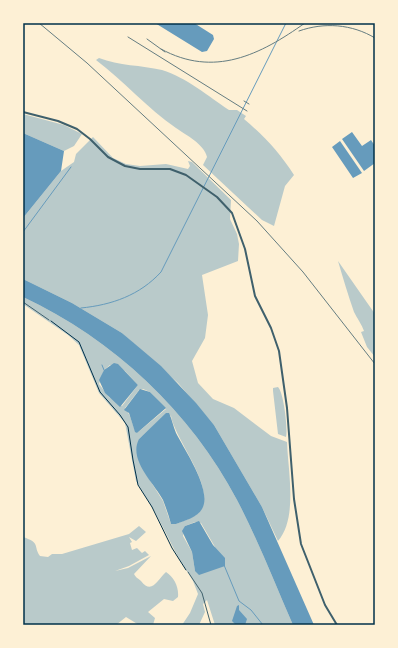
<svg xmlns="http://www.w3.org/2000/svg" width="398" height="648" font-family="Inter,sans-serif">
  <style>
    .green { fill: #b9caca; fill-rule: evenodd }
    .water { fill: #669bbc }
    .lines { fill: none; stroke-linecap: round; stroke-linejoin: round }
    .stream { stroke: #669bbc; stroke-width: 1 }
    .path { stroke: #003049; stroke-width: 1 }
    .service { stroke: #3f606c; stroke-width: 1 }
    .tertiary { stroke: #3f606c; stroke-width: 2 }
    .rail { stroke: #657d81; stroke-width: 1 }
    .neatline { fill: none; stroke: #003049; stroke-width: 1.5 }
  </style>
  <rect width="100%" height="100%" fill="#fdf0d5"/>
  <path class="green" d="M99,58C119,66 141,65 162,70C186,77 209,97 229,110H237L246,116L244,119C264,136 280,153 294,175L285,186L274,226L262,220L203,165L207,157C204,144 186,135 176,128C147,108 124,81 96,60Z
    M23,114L64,125L82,134L74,146L64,151L23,133Z
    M93,137L113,158L126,164L140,166L166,164L188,169L190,166L188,161L192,162L231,200L230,219L237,234L239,244L238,261L202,275L208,315L205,338L192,361L198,383L213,399L234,408L271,436L287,442C288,471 298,518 278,541L262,507L214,425L178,383L122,333L72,303L23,279V218L61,171L74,162L76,154Z
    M338,261L375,314V357L367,347L361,332L364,331C362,325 357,318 354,312C348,295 343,278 338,261Z
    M23,297C113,339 191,412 237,500C258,540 275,584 293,625H215L207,600L203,604L205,612L199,625H182L190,613L198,594L193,581L176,553L155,512L136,481L125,423L99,393L79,345L68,335L23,304ZM110,365L125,371L138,385L122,406L109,397L99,384L104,370ZM143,389L150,392L166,409L137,433C132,427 132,416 125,408L139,390ZM166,414L171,416C175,440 217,488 200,511C196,517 183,521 176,524H171L163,501L144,471L139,439ZM195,522L201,523L215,547L195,571L192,552L183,536L185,526Z
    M278,387C284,393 288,430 286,437L278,434L273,391V388Z
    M139,526L146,532L136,541L129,537L132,542L130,543L132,550L137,548L142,553L145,551L149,555L129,566L115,571L128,568L151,556L134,574C136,578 138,578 141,581C152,595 157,580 166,572C174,577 179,587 178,597L173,601L164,599L148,612L155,618L153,625H139L126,617L116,625H23V537C41,543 33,546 40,556L48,557L52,554H62L129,534Z"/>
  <path class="water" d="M155,23H194L213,35L214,39L207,51L202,52Z
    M352,132L362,146L371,140L375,146V163L364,171L342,139Z
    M23,133L64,151L61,171L23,218Z
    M340,141L362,173L353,178L332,147Z
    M23,279L72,303L122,333L161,366L196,403L214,425L262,507L314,625H293C275,584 258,540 237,500C191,412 113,339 23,297Z
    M114,363L118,364L138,385L120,407L105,393L99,380L104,370Z
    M140,389L150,392L166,408L137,433L135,432L129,413L124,410Z
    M166,413H169C172,419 173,426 176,433C184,449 213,491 202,509C198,517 184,521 176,524H171C169,516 166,508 163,500C154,483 128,460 139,439Z
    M199,521L213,545L225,558V566L199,575L195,571L192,552L182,531L185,526Z
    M239,605V610L247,619L245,625H236L232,621L237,606Z"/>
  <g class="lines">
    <path class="stream" d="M23,232L71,167
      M81,308C112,305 140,295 161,272L286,23
      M102,365L104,370
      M224,565L239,601L251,610L263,625"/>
    <path class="path" d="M51,321L79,342L100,392L120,415L128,427L133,460L138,485L152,507L172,548L186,570"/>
    <path class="service" d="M23,302L49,320
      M188,572L202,593L211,625"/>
    <path class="tertiary" d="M23,112L58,121L77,129L90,139L108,157L125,166L140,169H170L186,175L217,197L232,213L245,249L255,296L271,328L279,351L287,408L294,499L301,544L325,605L337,625"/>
    <path class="rail" d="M39,23L87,63L257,221L303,272L375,364
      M299,31C324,22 352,24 375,38
      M128,37L247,111
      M147,39L165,52
      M161,49C214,78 260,55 305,23
      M244,101L249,104"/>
  </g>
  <rect width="398" height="648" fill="none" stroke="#fdf0d5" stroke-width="48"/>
  <rect x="24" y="24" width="350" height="600" class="neatline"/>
</svg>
